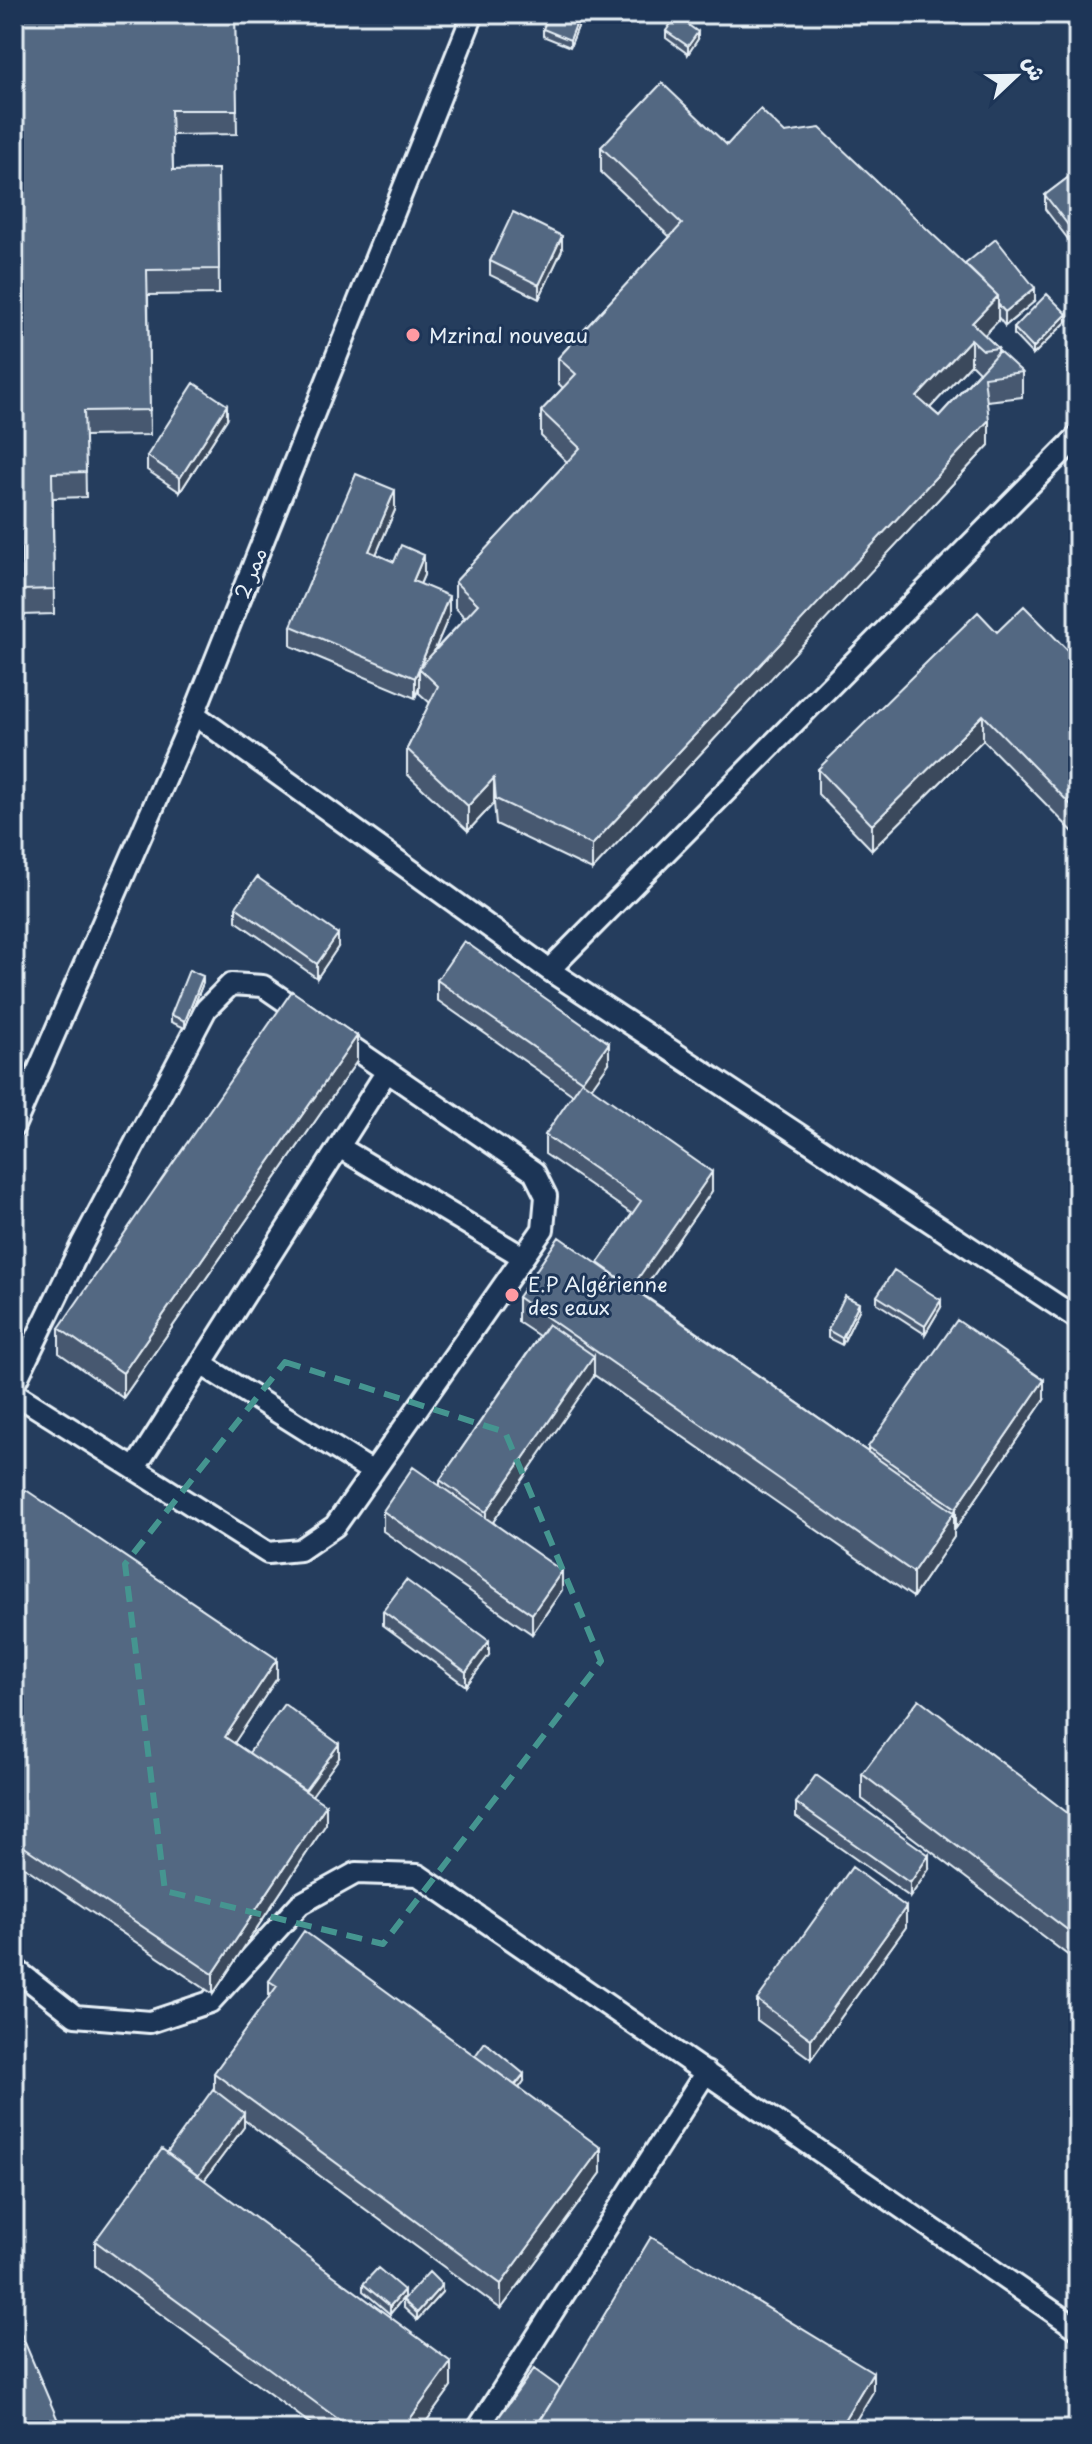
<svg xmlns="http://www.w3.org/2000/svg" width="1092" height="2444" font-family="'Playpen Sans','Playpen Sans Arabic',sans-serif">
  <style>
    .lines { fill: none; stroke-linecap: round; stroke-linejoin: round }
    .service-casing { stroke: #e8f1f8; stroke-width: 26 }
    .service { stroke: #1d3557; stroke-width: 20 }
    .wall { fill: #475970; stroke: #e8f1f8; stroke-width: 2; fill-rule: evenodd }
    .shaded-wall { fill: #3a485b; stroke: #e8f1f8; stroke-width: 2 }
    .building { fill: #536782; stroke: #e8f1f8; stroke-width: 2 }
    .marked { fill: none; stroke: #459590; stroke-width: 6; stroke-dasharray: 16 10; stroke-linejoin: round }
    .poi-dot { fill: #ff9aa2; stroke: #1d3557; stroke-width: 3 }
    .labels { text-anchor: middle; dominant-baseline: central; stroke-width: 6; stroke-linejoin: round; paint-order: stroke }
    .poi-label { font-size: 20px; fill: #e8f1f8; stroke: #1d3557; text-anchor: start }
    .street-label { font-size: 20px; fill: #e8f1f8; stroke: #1d3557 }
  </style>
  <rect width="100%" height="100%" fill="#253d5d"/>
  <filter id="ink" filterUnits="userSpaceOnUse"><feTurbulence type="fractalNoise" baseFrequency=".0125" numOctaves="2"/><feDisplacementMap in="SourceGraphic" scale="16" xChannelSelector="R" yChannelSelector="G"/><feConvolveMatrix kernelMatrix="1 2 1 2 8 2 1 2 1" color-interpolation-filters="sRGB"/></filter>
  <g filter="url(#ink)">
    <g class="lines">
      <defs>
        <path id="service" d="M194,714L549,970L1078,1319
          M549,970L1078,436
          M14,1126L194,714L473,14
          M339,1147L523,1257
          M201,1364L373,1472
          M14,1385L82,1244L206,1009L231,984L263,986L308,1017
          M14,1393L268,1553L300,1550L335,1526L543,1229L546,1196L534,1172L334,1035
          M135,1468L387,1071
          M14,1968L75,2016L150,2022L210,2002L300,1904L356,1873L418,1875L1078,2329
          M477,2430L706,2072"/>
      </defs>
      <use href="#service" class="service-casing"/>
      <use href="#service" class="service"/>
    </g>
    <path class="wall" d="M583,14L570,47L543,36V29Z
      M235,16L237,134L172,135L173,170L218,169L219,294L148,295L150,435L85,436L86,497L53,498L54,614L22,615L14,119L219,17Z
      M666,31L698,39L688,54L666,38Z
      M785,133L965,265L1035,301L1005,326L998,317V321L984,335L998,348V352L1022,372V397L987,401L989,445L592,870L496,824L494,803L468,831L407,774V749L430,703L419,693V687L415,698L291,646V626L395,510L376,554L424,575L420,584L449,616L434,651L465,618L455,607V582L567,462L541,436V411L563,388L558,383V358L670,237L601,172V147L727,145ZM971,364L979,372L939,416L930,408Z
      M1078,170V252L1045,209V195Z
      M562,250L539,299L490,275V261Z
      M1067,321L1033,355L1014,335V328Z
      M227,419L180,492L147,470V456Z
      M997,632L1078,661V837L983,740L872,850L818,794V769Z
      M236,907L338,947L317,978L236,921Z
      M437,980L609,1063L591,1088L712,1191L641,1293L868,1452V1447L1044,1400L956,1528L954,1527V1537L913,1597L594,1375L493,1522L562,1590L532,1634L383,1531V1511L440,1485V1480L539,1336L518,1322V1297L598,1263L632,1214L545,1154V1135L573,1095L437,1000Z
      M203,983L185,1028L171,1022V1015Z
      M357,1061L123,1398L59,1353V1328Z
      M877,1296L941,1307L925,1334L877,1303Z
      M859,1310L842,1345L828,1338V1330Z
      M14,1509L277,1678L234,1743L249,1753L339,1758L312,1795L326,1824L213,1994L14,1860Z
      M383,1611L489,1655L466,1686L383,1625Z
      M1078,1731V1769L1072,1764V1739Z
      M862,1774L1078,1821V1944L1069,1956L862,1799Z
      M796,1803L929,1869L910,1897L796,1817Z
      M906,1927L811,2059L757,2020V2000Z
      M269,1981L475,2056L524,2081L519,2088L601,2173L501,2309L244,2120V2127L204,2181L451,2387L420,2430H319L95,2266V2241L167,2153L214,2090V2073L269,1998Z
      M363,2284L404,2297L390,2314L363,2291Z
      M442,2292L417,2320L403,2307V2300Z"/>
    <path class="shaded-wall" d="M580,14H583L570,47V40Z
      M698,32V39L688,54V46Z
      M562,236V250L539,299V285Z
      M1035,288V301L1005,326V312Z
      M998,296V321L976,344L972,323Z
      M1067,314V321L1033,355V348Z
      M971,339V364L917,422V397Z
      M227,405V419L180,492V478Z
      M989,420V445L592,870V845Z
      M395,490V510L369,571V551Z
      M424,555V575L413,601V581Z
      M449,596V616L425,673L419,668V687L415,698V678Z
      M983,715V740L872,850V825Z
      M494,778V803L468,831V806Z
      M338,934V947L317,978V964Z
      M203,976V983L185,1028V1021Z
      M357,1036V1061L123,1398V1373Z
      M609,1043V1063L582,1101V1081Z
      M712,1172V1191L630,1309V1289Z
      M941,1300V1307L925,1334V1326Z
      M859,1303V1310L842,1345V1338Z
      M594,1356V1376L486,1532V1512Z
      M1044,1380V1400L956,1528V1508Z
      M954,1512V1537L913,1597V1572Z
      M562,1571V1590L532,1634V1614Z
      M489,1641V1655L466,1686V1672Z
      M277,1659V1678L225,1757V1737Z
      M339,1744V1758L303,1808V1794Z
      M326,1805V1824L213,1994V1974Z
      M929,1855V1869L910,1897V1883Z
      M906,1907V1927L811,2059V2039Z
      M1078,1919V1944L1069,1956V1931Z
      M524,2074V2081L514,2095V2088Z
      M244,2113V2127L192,2197V2183Z
      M601,2148V2173L501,2309V2284Z
      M442,2285V2292L417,2320V2313Z
      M404,2290V2297L390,2314V2306Z
      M451,2362V2387L420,2430H402Z
      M873,2372V2392L850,2430H838Z
      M59,2423V2430H42Z"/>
    <path class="building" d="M14,14H219V17L235,16L237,110H171L173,170L218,169L219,269L147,270L150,410L84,411L86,472L52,473L54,589L22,590L14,94Z
      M549,14H580L570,40L543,29Z
      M676,16L698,32L688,46L666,31Z
      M662,83L727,145L760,109L785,133L820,128L998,296L972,323L998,348L983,350L971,339L917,397L939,416L999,351L1022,372L984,377L989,420L592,845L496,799L494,778L468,806L407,749L438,686L419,668L478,604L455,582L580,448L541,411L576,374L558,358L682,224L601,147Z
      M1078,170V238L1045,195Z
      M513,212L562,236L539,285L490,261Z
      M996,239L1035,288L1005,312L998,304V296L965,264Z
      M1047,294L1067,314L1033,348L1014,328Z
      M194,383L227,405L180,478L147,456Z
      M356,474L395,490L369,551L394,562L401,545L424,555L413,581L449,596L415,678L291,626Z
      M1024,606L1078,661V812L983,715L872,825L818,769L978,612L997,632Z
      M257,877L338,934L317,964L236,907Z
      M464,941L609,1043L582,1081L437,980Z
      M189,970L203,976L185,1021L171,1015Z
      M292,991L357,1036L123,1373L59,1328Z
      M582,1081L712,1172L632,1287L598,1263L641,1201L545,1135Z
      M559,1237L954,1512L913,1572L518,1297Z
      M894,1270L941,1300L925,1326L877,1296Z
      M845,1296L859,1303L842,1338L828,1330Z
      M957,1320L1044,1380L956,1508L868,1447Z
      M548,1324L594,1356L486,1512L440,1480Z
      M413,1467L562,1571L532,1614L383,1511Z
      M26,1490L277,1659L225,1737L326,1805L213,1974L14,1840V1509Z
      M406,1580L489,1641L466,1672L383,1611Z
      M919,1699L1078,1821V1919L1069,1931L862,1774Z
      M284,1704L339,1744L305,1790L249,1753Z
      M1078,1731V1744L1072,1739Z
      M816,1775L929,1855L910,1883L796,1803Z
      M852,1867L906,1907L811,2039L757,2000Z
      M304,1931L601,2148L501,2284L214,2073L277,1986L269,1981Z
      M485,2042L524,2074L515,2085L475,2056Z
      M213,2089L244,2113L198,2176L167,2153Z
      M162,2149L451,2362L402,2430H353L95,2241Z
      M651,2237L873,2372L838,2430H535Z
      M378,2268L404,2290L390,2306L363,2284Z
      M429,2272L442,2285L417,2313L403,2300Z
      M14,2317L59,2423L42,2430H14Z
      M534,2369L560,2388L546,2411L533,2430H491L490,2429Z"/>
  </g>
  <path class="marked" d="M285,1362L505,1432L601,1661L383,1944L165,1891L125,1564Z"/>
  <g class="poi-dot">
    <circle cx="413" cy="335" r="8"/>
    <circle cx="512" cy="1295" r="8"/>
  </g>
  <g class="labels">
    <g class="poi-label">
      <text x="429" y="335">Mzrinal nouveau</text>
      <text x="528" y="1284">E.P Algérienne<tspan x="528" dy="23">des eaux</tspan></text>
    </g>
    <g class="street-label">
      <text transform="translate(250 573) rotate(-68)">ممر 2</text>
    </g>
  </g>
  <rect width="1092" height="2444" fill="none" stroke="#1d3557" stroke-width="48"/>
  <rect x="24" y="24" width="1044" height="2396" fill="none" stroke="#e8f1f8" stroke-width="3" filter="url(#ink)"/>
  <g transform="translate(1016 76) rotate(68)" stroke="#1d3557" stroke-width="6" paint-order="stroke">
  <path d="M0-6L14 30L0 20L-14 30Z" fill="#e8f1f8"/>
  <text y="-12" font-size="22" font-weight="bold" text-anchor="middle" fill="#e8f1f8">ش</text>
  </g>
</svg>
